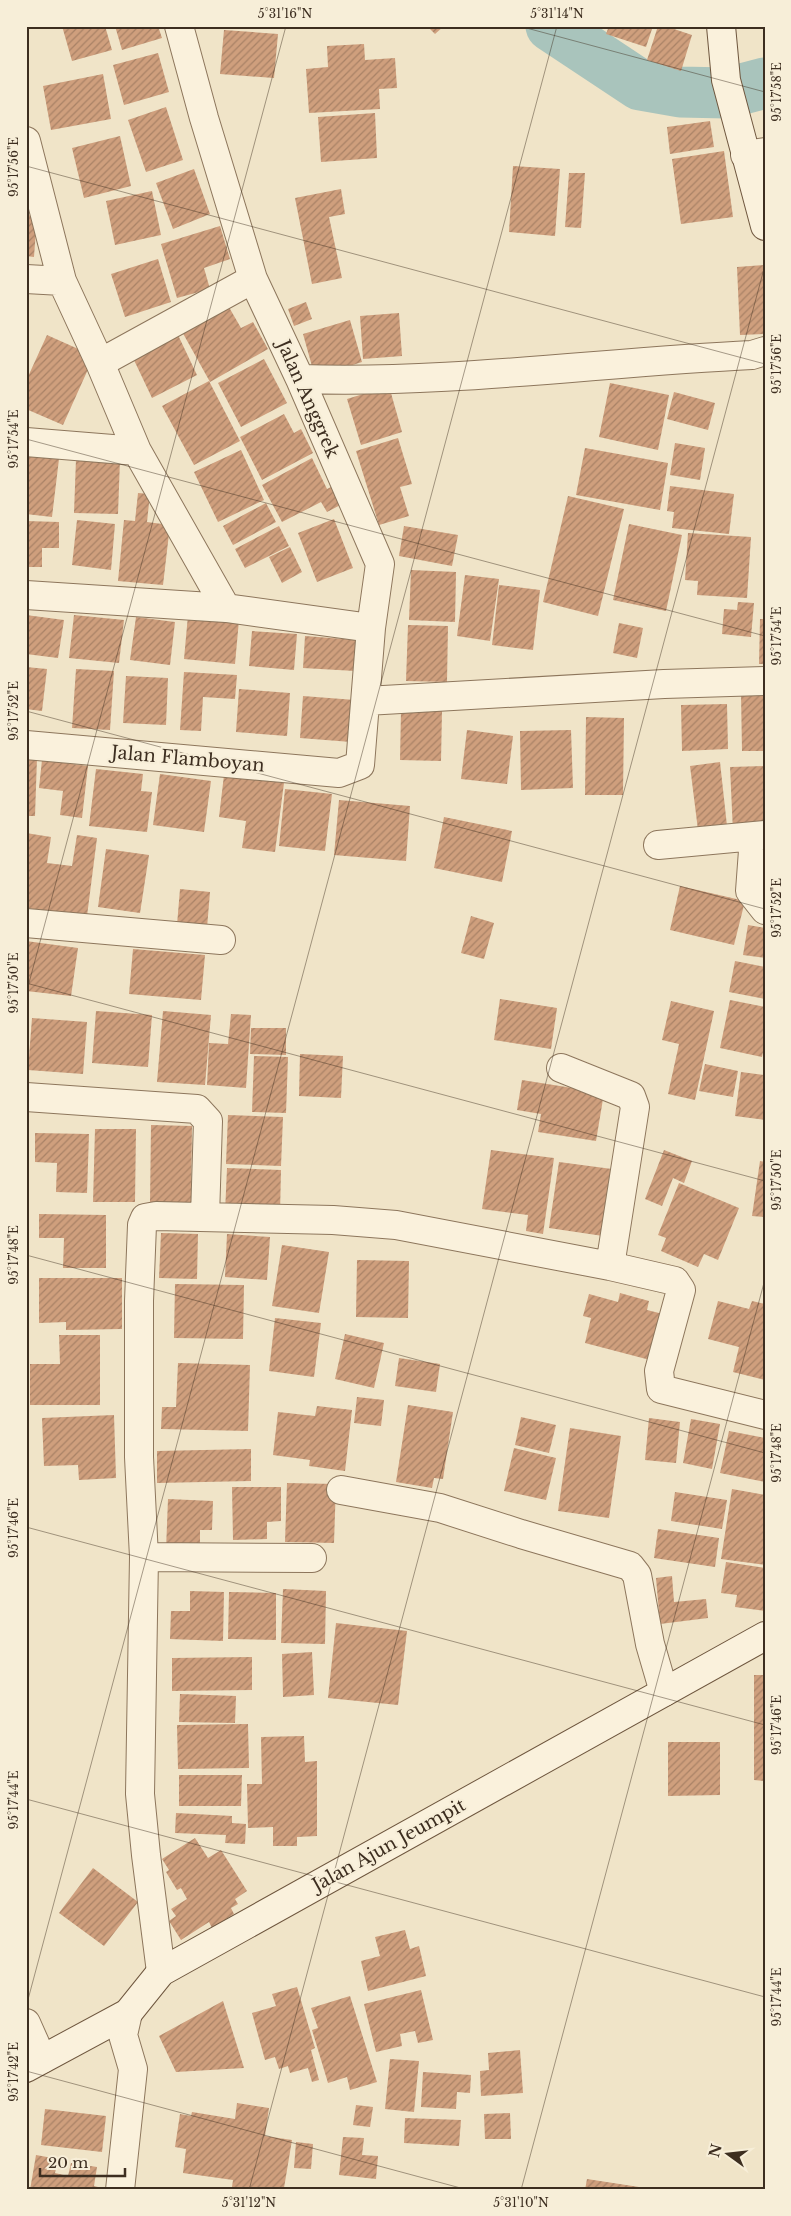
<svg xmlns="http://www.w3.org/2000/svg" width="791" height="2216" font-family="'Libre Baskerville',serif">
  <style>
    .lines { fill: none; stroke-linecap: round; stroke-linejoin: round }
    .river { stroke: #a9c4bc; stroke-width: 51 }
    .building { fill: url(#building-hatch) }
    .street-casing { stroke: #8d765c; stroke-width: 30 }
    .secondary-casing { stroke: #6f573f; stroke-width: 30 }
    .street { stroke: #faf1dc; stroke-width: 28 }
    .secondary { stroke: #faf1dc; stroke-width: 28 }
    .ticks { fill: none; stroke: #3d2e20; stroke-width: 1; stroke-opacity: 0.45 }
    .labels { text-anchor: middle; dominant-baseline: central; stroke-width: 4.5; stroke-linejoin: round; paint-order: stroke }
    .street-label { font-size: 18px; fill: #3d2e20; stroke: #f7eed8 }
    .neatline { fill: none; stroke: #3d2e20; stroke-width: 2 }
    .ticks-label { font-size: 12px; text-anchor: middle; fill: #3d2e20 }
  </style>
  <defs>
    <pattern id="building-hatch" width="6" height="6" patternUnits="userSpaceOnUse" patternTransform="scale(1.25)"><rect width="6" height="6" fill="#cf9f7d"/><path d="M-1 1l2-2M0 6l6-6M5 7l2-2" fill="none" stroke="#a98266"/></pattern>
  </defs>
  <rect width="100%" height="100%" fill="#f0e4c8"/>
  <g class="lines">
    <path class="river" d="M551,26L640,85L680,92L727,93L765,83"/>
  </g>
  <path class="building" d="M62,26H105L112,50L72,61Z
    M115,26H158L162,38L122,50Z
    M427,26H444L435,34Z
    M609,26H653L646,47L606,34Z
    M658,26H665L692,35L681,71L647,60Z
    M224,30L278,34L274,78L220,74Z
    M364,44L365,60L395,58L397,88L379,89L380,109L309,113L306,69L328,67L327,46Z
    M158,53L169,92L124,105L113,65Z
    M103,74L111,119L51,130L43,86Z
    M166,107L183,160L146,172L128,120Z
    M375,113L377,158L321,162L318,117Z
    M710,121L714,147L670,154L667,127Z
    M120,136L131,186L84,198L72,148Z
    M724,151L733,217L681,224L672,159Z
    M513,166L560,169L555,236L509,232Z
    M194,169L210,214L173,229L156,183Z
    M569,173H585L581,228L565,227Z
    M341,189L345,214L329,217L342,278L312,284L295,198Z
    M152,191L161,235L115,245L106,201Z
    M26,215L37,216L34,257L26,256Z
    M220,226L230,259L204,268L210,289L177,298L161,244Z
    M158,259L171,302L125,317L111,274Z
    M765,265V334L740,335L737,267Z
    M226,302L241,328L253,322L268,349L210,382L180,328Z
    M306,302L312,319L294,326L288,309Z
    M399,313L402,356L363,359L360,316Z
    M350,320L362,362L315,377L303,334Z
    M47,335L94,356L63,425L26,409V381Z
    M178,335L197,375L152,398L133,358Z
    M264,359L287,403L241,427L218,383Z
    M209,381L240,441L194,465L162,406Z
    M610,383L669,395L658,450L599,437Z
    M389,386L402,432L361,445L347,399Z
    M674,392L715,403L708,430L667,419Z
    M284,414L294,433L301,429L313,453L262,480L240,437Z
    M398,438L412,484L400,487L409,516L379,525L356,451Z
    M675,443L705,448L700,480L670,475Z
    M585,448L668,463L660,510L576,495Z
    M241,450L264,500L218,522L194,472Z
    M26,455L59,459L52,517L26,514Z
    M312,458L327,489L339,483L348,501L327,512L321,502L282,522L262,485Z
    M76,459L120,460L118,514L74,513Z
    M670,486L734,494L729,534L672,528L674,512L667,511Z
    M138,493L150,494L147,522L170,525L163,585L118,581L124,520L135,521Z
    M568,496L624,509L598,616L543,602Z
    M266,503L276,522L233,545L223,526Z
    M334,519L353,568L317,582L298,533Z
    M77,520L115,524L111,570L72,565Z
    M26,521L59,522V548H42V567H26Z
    M629,524L682,535L666,611L613,600Z
    M279,526L289,546L245,568L235,549Z
    M404,526L458,535L452,566L399,556Z
    M688,533L751,537L747,598L697,595L698,581L685,580Z
    M290,547L302,572L282,583L269,557Z
    M411,570L456,572L455,622L409,620Z
    M465,575L499,579L490,641L457,636Z
    M499,585L540,590L533,650L492,645Z
    M738,602L754,603L751,637L722,634L724,609L737,610Z
    M26,615L64,620L58,658L26,654Z
    M74,615L124,620L119,663L69,658Z
    M188,615L239,620L235,664L184,659Z
    M136,617L175,622L170,665L130,660Z
    M760,619H765V664H759Z
    M619,623L643,628L637,658L613,653Z
    M408,625L448,626L447,682L406,681Z
    M252,631L297,634L294,670L249,666Z
    M305,636L357,640L355,671L303,668Z
    M26,667L47,669L42,711L26,709Z
    M76,669L114,671L110,730L72,728Z
    M184,672L237,675L235,699L203,697L201,731L180,730Z
    M126,676L168,678L166,725L123,723Z
    M239,689L290,693L287,736L236,732Z
    M765,693V751H742L741,694Z
    M303,696L355,700L351,742L300,738Z
    M727,704L728,749L682,751L681,705Z
    M401,710L442,711L441,761L400,760Z
    M586,717L624,718L623,795H585Z
    M467,730L513,736L507,784L461,779Z
    M571,730L573,788L521,790L520,731Z
    M26,758H37L35,816H26Z
    M42,760L88,766L82,818L60,815L63,791L39,788Z
    M720,762L727,826L698,830L690,766Z
    M765,766V831L733,832L730,767Z
    M96,769L143,774L141,791L152,792L147,832L89,826Z
    M160,774L211,781L204,832L153,825Z
    M224,775L284,783L275,852L242,848L246,821L219,817Z
    M285,789L332,794L325,851L279,846Z
    M339,800L410,806L406,861L334,855Z
    M444,817L512,831L502,882L434,868Z
    M26,833L51,837L47,863L72,866L77,835L97,838L87,916L26,908Z
    M106,849L149,855L140,913L98,907Z
    M680,886L745,901L734,945L670,930Z
    M180,889L210,892L207,928L177,925Z
    M471,916L494,923L484,959L461,953Z
    M748,925L765,928V958L743,955Z
    M26,941L78,948L71,996L26,991Z
    M133,949L205,955L201,1000L129,994Z
    M735,961L765,967V999L729,992Z
    M500,999L557,1008L551,1049L494,1040Z
    M730,1000L765,1007V1043L762,1057L720,1048Z
    M671,1001L714,1011L695,1100L668,1094L679,1044L662,1040Z
    M96,1011L152,1015L148,1067L92,1063Z
    M163,1011L211,1015L205,1085L157,1082Z
    M231,1014L251,1015L246,1088L207,1085L209,1043L228,1044Z
    M32,1018L87,1022L83,1074L28,1070Z
    M251,1028H286V1055L250,1054Z
    M300,1054L343,1056L341,1098L299,1096Z
    M254,1056L288,1057L286,1113L252,1112Z
    M705,1064L738,1071L733,1097L699,1091Z
    M741,1072L765,1075V1120L735,1116Z
    M522,1080L604,1093L596,1141L538,1132L541,1114L517,1110Z
    M228,1115L283,1117L281,1166L226,1164Z
    M151,1125L192,1126L191,1204H150Z
    M95,1129H136L135,1202H93Z
    M35,1133L89,1134L87,1193L56,1192L57,1163L35,1162Z
    M491,1150L554,1158L543,1234L526,1231L528,1215L482,1209Z
    M664,1150L692,1161L684,1183L673,1178L662,1206L645,1199Z
    M760,1161L765,1162V1217L752,1216Z
    M559,1162L612,1169L603,1236L549,1228Z
    M227,1168L281,1170L280,1214L225,1213Z
    M679,1183L739,1208L718,1260L704,1254L698,1267L661,1251L666,1238L658,1235Z
    M39,1214L106,1215V1268H63L64,1238H39Z
    M161,1233L198,1234L197,1279L159,1278Z
    M227,1234L270,1237L267,1280L225,1277Z
    M282,1245L329,1252L319,1313L272,1306Z
    M357,1260L409,1261L408,1318L356,1317Z
    M39,1278H122V1329L66,1330V1322L39,1323Z
    M175,1284L244,1285L243,1339L174,1338Z
    M620,1293L649,1301L647,1310L663,1314L650,1360L585,1343L591,1318L583,1316L589,1294L618,1302Z
    M718,1301L749,1309L752,1301L765,1304V1380L733,1372L739,1347L708,1339Z
    M275,1318L321,1323L314,1377L269,1371Z
    M345,1334L384,1343L374,1388L335,1379Z
    M59,1335H100V1405H30V1364H60Z
    M399,1358L440,1364L436,1392L395,1386Z
    M178,1363L250,1365L248,1431L161,1429L162,1407H176Z
    M357,1397L384,1400L381,1426L354,1423Z
    M408,1405L453,1412L443,1479L434,1478L432,1488L396,1482Z
    M317,1406L352,1410L345,1471L309,1466L310,1460L273,1455L278,1412L315,1416Z
    M114,1415L116,1478L79,1480L78,1465L44,1466L42,1418Z
    M521,1417L556,1425L549,1453L515,1445Z
    M649,1418L680,1422L676,1463L645,1460Z
    M691,1419L720,1424L712,1469L683,1463Z
    M570,1428L621,1436L609,1518L558,1511Z
    M729,1431L765,1438V1482L720,1473Z
    M514,1448L556,1458L546,1500L504,1491Z
    M251,1449V1481L157,1483V1451Z
    M287,1483L336,1484L334,1543L285,1542Z
    M232,1487H281V1521L267,1522V1539L233,1540Z
    M732,1489L765,1495V1565L721,1559Z
    M675,1492L727,1500L722,1529L671,1521Z
    M168,1499L213,1501L212,1530H200V1552L166,1550Z
    M658,1529L719,1538L715,1567L654,1558Z
    M726,1562L765,1568V1611L735,1607L737,1595L721,1593Z
    M672,1576L674,1602L706,1599L708,1618L660,1624L656,1578Z
    M283,1589L326,1591L325,1644L281,1643Z
    M190,1591L224,1592L223,1641L170,1639L171,1611H190Z
    M229,1592L276,1593V1640L228,1639Z
    M336,1623L407,1631L398,1705L328,1698Z
    M312,1652L314,1695L283,1697L282,1654Z
    M252,1657V1690L172,1691V1658Z
    M754,1675H765V1781L754,1780Z
    M180,1694L236,1696L235,1723L179,1722Z
    M248,1724L249,1768L178,1769L177,1725Z
    M304,1736L305,1762L317,1761V1836L297,1837V1846H273V1827L248,1828L247,1784H262L261,1737Z
    M668,1742H720V1795L668,1796Z
    M179,1775H242L241,1806H179Z
    M176,1813L232,1816V1823L246,1824L245,1844L225,1843L226,1835L175,1833Z
    M195,1838L208,1858L221,1850L247,1891L235,1899L238,1904L231,1908L234,1914L212,1928L209,1922L181,1940L169,1921L176,1916L171,1909L187,1899L181,1888L177,1890L166,1872L169,1870L162,1859Z
    M93,1868L138,1902L104,1946L59,1913Z
    M405,1930L410,1949L419,1946L426,1976L368,1991L361,1961L380,1956L375,1937Z
    M297,1987L315,2048L311,2050L319,2080L312,2082L308,2068L290,2073L288,2066L279,2069L275,2057L265,2060L252,2013L276,2006L272,1994Z
    M421,1990L433,2040L418,2043L415,2031L400,2034L402,2046L376,2052L364,2004Z
    M350,1996L377,2082L350,2090L347,2077L328,2083L312,2030L318,2028L311,2008Z
    M223,2001L244,2068L176,2072L159,2036Z
    M520,2050L523,2093L481,2096L480,2071L489,2070L488,2053Z
    M390,2059L419,2061L414,2112L385,2109Z
    M423,2072L471,2075L470,2093L457,2092L456,2109L421,2107Z
    M237,2103L269,2108L265,2136L292,2140L284,2188L248,2190L232,2187L233,2180L183,2173L186,2149L175,2147L180,2114L191,2116L192,2112L235,2119Z
    M356,2105L373,2107L370,2127L353,2125Z
    M45,2109L106,2116L102,2152L41,2145Z
    M510,2113L511,2139H485L484,2114Z
    M405,2118L461,2120L459,2146L404,2143Z
    M343,2137L364,2138L362,2155L378,2156L376,2179L339,2175Z
    M296,2142L313,2144L311,2169L294,2168Z
    M36,2155L58,2159L55,2173L68,2176L71,2163L97,2167L94,2186L102,2188V2190H30Z
    M587,2179L652,2189V2190H585Z"/>
  <g class="lines">
    <defs>
      <path id="street" d="M26,141L62,281L100,363L137,451L226,608
        M745,155L765,152
        M26,279L62,281
        M100,363L253,279
        M300,379C451,384 602,362 752,355L765,351
        M26,442L137,451
        M26,595L226,608L371,628
        M366,701L664,684L765,681
        M26,745L339,773L360,765L371,628L380,564L300,379L253,279L204,118L179,26
        M754,837L750,891L765,910
        M658,845L765,835
        M26,923L221,940
        M561,1068L631,1096L635,1107L610,1266
        M26,1097L197,1109L208,1121L205,1217
        M341,1490L440,1508L521,1534L630,1566L637,1575L650,1644L664,1692
        M144,1557L312,1558
        M161,1972L146,1855L140,1794L144,1557L139,1457V1301L142,1225L145,1218L156,1216L333,1220L396,1225L610,1266L675,1281L681,1290L659,1371L661,1389L765,1415
        M26,2023L42,2059
        M120,2190L133,2069L123,2035L128,2013"/>
      <path id="secondary" d="M721,26L726,80L765,226
        M26,2068L128,2013L161,1972L765,1636"/>
    </defs>
    <use href="#street" class="street-casing"/>
    <use href="#secondary" class="secondary-casing"/>
    <use href="#street" class="street"/>
    <use href="#secondary" class="secondary"/>
  </g>
  <path class="ticks" d="M519,26L765,92M26,166L765,364M26,439L765,636M26,711L765,909M26,983L765,1181M26,994L286,26M26,1255L765,1453M26,1527L765,1725M26,1799L765,1997M26,2007L557,26M26,2071L468,2190M249,2190L765,265M521,2190L765,1279"/>
  <g class="labels">
    <g class="street-label">
      <text transform="translate(308 399) rotate(66)">Jalan Anggrek</text>
      <text transform="translate(188 759) rotate(5)">Jalan Flamboyan</text>
      <text transform="translate(389 1845) rotate(-29)">Jalan Ajun Jeumpit</text>
    </g>
  </g>
  <rect width="791" height="2216" fill="none" stroke="#f7eed8" stroke-width="55"/>
  <g transform="translate(728 2154) rotate(285)" stroke="#f7eed8" stroke-width="4" paint-order="stroke">
  <path d="M0-4L9 19L0 12L-9 19Z" fill="#3d2e20"/>
  <text y="-8" font-size="14" font-weight="bold" text-anchor="middle" fill="#3d2e20">N</text>
  </g>
  <path d="M40 2168v8h85v-8" fill="none" stroke="#3d2e20" stroke-width="2.5"/>
  <text x="48" y="2168" font-size="15" fill="#3d2e20" stroke="#f7eed8" stroke-width="4" paint-order="stroke">20 m</text>
  <rect x="28" y="28" width="736" height="2160" class="neatline"/>
  <g class="ticks-label">
    <text x="285" y="18">5°31'16"N</text>
    <text x="557" y="18">5°31'14"N</text>
    <text transform="translate(777 92) rotate(-90)" y="4">95°17'58"E</text>
    <text transform="translate(14 167) rotate(-90)" y="4">95°17'56"E</text>
    <text transform="translate(777 364) rotate(-90)" y="4">95°17'56"E</text>
    <text transform="translate(14 439) rotate(-90)" y="4">95°17'54"E</text>
    <text transform="translate(777 636) rotate(-90)" y="4">95°17'54"E</text>
    <text transform="translate(14 711) rotate(-90)" y="4">95°17'52"E</text>
    <text transform="translate(777 908) rotate(-90)" y="4">95°17'52"E</text>
    <text transform="translate(14 983) rotate(-90)" y="4">95°17'50"E</text>
    <text transform="translate(777 1180) rotate(-90)" y="4">95°17'50"E</text>
    <text transform="translate(14 1255) rotate(-90)" y="4">95°17'48"E</text>
    <text transform="translate(777 1453) rotate(-90)" y="4">95°17'48"E</text>
    <text transform="translate(14 1528) rotate(-90)" y="4">95°17'46"E</text>
    <text transform="translate(777 1725) rotate(-90)" y="4">95°17'46"E</text>
    <text transform="translate(14 1800) rotate(-90)" y="4">95°17'44"E</text>
    <text transform="translate(777 1997) rotate(-90)" y="4">95°17'44"E</text>
    <text transform="translate(14 2072) rotate(-90)" y="4">95°17'42"E</text>
    <text x="249" y="2207">5°31'12"N</text>
    <text x="521" y="2207">5°31'10"N</text>
  </g>
</svg>
